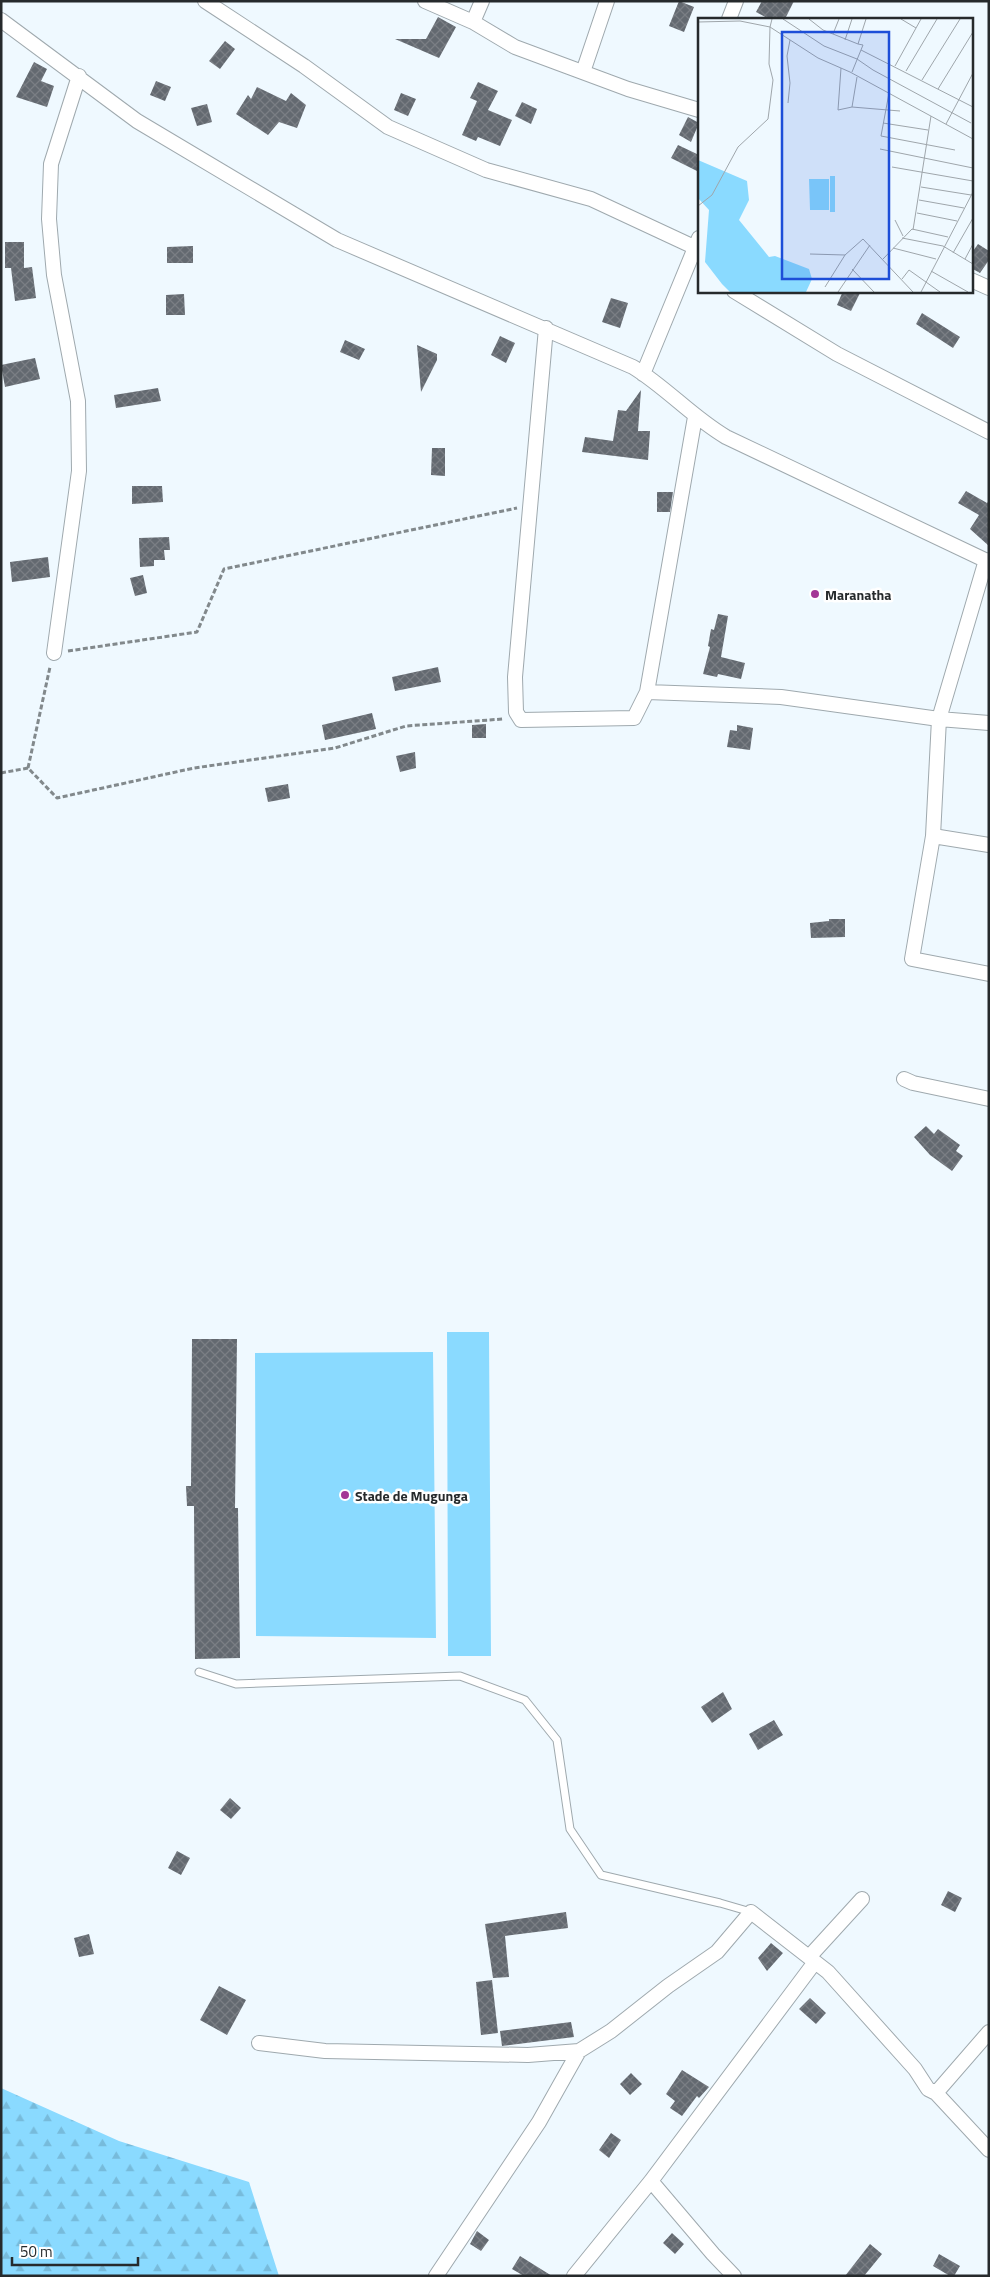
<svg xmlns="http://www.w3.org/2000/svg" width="990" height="2277" font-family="'Titillium Web',sans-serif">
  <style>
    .forest { fill: url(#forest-firs) }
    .pitch { fill: #8adaff }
    .building { fill: url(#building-cross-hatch) }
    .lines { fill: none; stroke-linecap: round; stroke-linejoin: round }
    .service-casing { stroke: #9fa9ae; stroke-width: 9 }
    .minor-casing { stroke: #9fa9ae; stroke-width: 16 }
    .path { stroke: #82898c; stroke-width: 3; stroke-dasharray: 5 2.5; stroke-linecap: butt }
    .service { stroke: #fff; stroke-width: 7 }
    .minor { stroke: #fff; stroke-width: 14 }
    .poi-dot { fill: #a33695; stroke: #fff; stroke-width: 2 }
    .labels { text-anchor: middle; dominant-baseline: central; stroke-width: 5; stroke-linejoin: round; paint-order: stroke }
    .poi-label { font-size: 14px; font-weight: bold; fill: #262a2c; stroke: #fff; text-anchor: start }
    .inset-road { fill: none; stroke: #9fa6ab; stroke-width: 1 }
    .view { fill: #1d4ed8; fill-opacity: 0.15; stroke: #1d4ed8; stroke-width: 2.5 }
    .inset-edge { fill: none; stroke: #262a2c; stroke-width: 2.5 }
  </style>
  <defs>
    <pattern id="forest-firs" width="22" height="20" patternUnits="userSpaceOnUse" patternTransform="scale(1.25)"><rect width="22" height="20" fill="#8adaff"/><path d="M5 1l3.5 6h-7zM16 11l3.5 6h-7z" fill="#77bbdb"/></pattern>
    <pattern id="building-cross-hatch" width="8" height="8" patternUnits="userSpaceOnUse" patternTransform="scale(1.25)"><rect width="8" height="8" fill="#636970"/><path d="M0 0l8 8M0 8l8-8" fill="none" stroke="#7a7e84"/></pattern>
  </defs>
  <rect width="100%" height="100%" fill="#eff9ff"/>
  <path class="forest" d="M1,2088L119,2141L249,2182L279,2276H1Z"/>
  <path class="pitch" d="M447,1332H489L491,1656H448Z
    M433,1352L436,1638L256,1636L255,1353Z"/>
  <path class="building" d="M679,1L694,7L684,32L669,26Z
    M762,1H794L785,19H769L756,12Z
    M438,17L456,27L439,58L395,39H426Z
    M225,41L235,49L220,69L209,61Z
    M34,62L47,69L41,81L54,86L47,107L16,97Z
    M156,81L171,87L165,101L150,95Z
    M478,82L498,91L488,110L512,120L500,146L478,137L476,141L462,135L477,101L470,98Z
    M257,87L286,101L291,93L306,105L297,128L279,122L268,135L236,114L248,95L251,99Z
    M401,93L416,99L408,116L394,110Z
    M522,102L537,109L531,124L515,116Z
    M207,104L212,122L197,126L191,108Z
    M688,117L699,123L691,142L679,135Z
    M678,145L699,155V172L671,158Z
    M5,242H24V268L32,267L36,298L15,301L11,268H5Z
    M978,244L989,251V260L980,273L971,268V254Z
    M193,246V263H167V247Z
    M843,291H861L851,311L837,305Z
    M184,294L185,315H166V295Z
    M611,298L628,303L620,328L602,322Z
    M922,313L960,337L953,348L916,324Z
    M500,336L515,343L506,363L491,355Z
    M345,340L365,349L359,360L340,352Z
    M417,345L437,354V360L421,392Z
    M35,358L40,379L5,387L1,365Z
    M158,388L161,401L116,408L114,395Z
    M641,390L638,431H650L648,460L582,452L585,437L613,441L618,410L626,411Z
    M432,448H445V476L431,475Z
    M132,486H162L163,502L132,504Z
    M966,491L987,503L989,501V546L970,529L979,515L958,503Z
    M657,492H673L670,512H657Z
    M169,537L170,550H164L165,560H154V566L140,567L139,538Z
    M48,557L50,577L12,582L10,562Z
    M143,575L147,593L135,596L130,578Z
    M718,614L728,616L721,657L745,663L741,679L718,674L717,677L703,674L710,647L708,646L711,629L714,630Z
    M438,667L441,682L395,691L392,677Z
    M372,713L376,729L325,740L322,725Z
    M486,724V738H472V725Z
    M737,725L753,728L750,750L727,747L730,730L737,731Z
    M415,752L416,768L400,772L396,756Z
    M288,784L290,798L268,802L265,788Z
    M829,919H845V937L811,938L810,923L829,921Z
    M926,1126L934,1134L938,1129L960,1145L956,1151L963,1156L952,1171L930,1155L914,1137Z
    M192,1339H237L235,1508H238L240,1658L195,1659L194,1506H187L186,1486H191Z
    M723,1692L732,1709L712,1723L701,1707Z
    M774,1720L783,1735L758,1750L749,1734Z
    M230,1798L241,1808L231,1819L220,1810Z
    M177,1851L190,1858L181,1875L168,1868Z
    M948,1891L962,1898L955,1912L941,1905Z
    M566,1912L568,1928L505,1936L509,1977L493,1978L485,1924Z
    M89,1934L94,1954L79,1957L74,1938Z
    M771,1943L783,1953L767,1971L758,1958Z
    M492,1980L498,2033L481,2035L476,1982Z
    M219,1986L246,2000L227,2035L200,2020Z
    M810,1998L826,2013L816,2024L799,2009Z
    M571,2022L574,2037L502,2046L500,2031Z
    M682,2070L709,2087L699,2098L697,2096L682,2116L670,2108L675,2101L666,2094Z
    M631,2073L642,2084L630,2095L620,2084Z
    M611,2133L621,2140L609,2158L599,2150Z
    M477,2231L489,2240L481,2251L470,2244Z
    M672,2233L684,2244L675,2254L663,2243Z
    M870,2244L882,2254L864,2276H845Z
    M939,2254L960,2266L954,2276H950L933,2266Z
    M520,2256L552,2276H524L512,2269Z"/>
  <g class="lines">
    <defs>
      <path id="service" d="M199,1672L236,1684L460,1676L525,1700L557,1740L570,1829L601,1875L720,1903L751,1912"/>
      <path id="minor" d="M205,1L304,66L388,127L486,170L591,199L694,247L699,255
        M425,1L473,22L515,47L628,89L699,110
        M729,19L736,1
        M1,20L137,121L337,240L633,367C667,388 692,417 726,437L989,562
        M473,22L482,1
        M583,72L607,1
        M971,280L989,288
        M734,291L837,354L989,432
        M546,328L515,677L516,712L521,720L634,718L647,692L695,417
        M643,374L699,238
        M986,560L939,719L933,836L912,959L989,974
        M54,653L79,471L78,401L54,275L49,219L51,164L79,76
        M647,692L781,697L939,719L989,723
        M933,836L989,845
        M904,1079L913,1083L989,1099
        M809,1957L862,1899
        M259,2043L325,2051L528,2055L579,2051L611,2031L668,1986L717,1952L751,1912L828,1972L915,2069L928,2089L936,2093L989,2150
        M936,2093L989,2032
        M651,2181L713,2254L734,2276
        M436,2276L539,2122L579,2051
        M574,2276L651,2181L815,1962"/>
    </defs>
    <use href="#service" class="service-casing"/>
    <use href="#minor" class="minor-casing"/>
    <path class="path" d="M68,651L197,632L224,569L517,508
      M28,768L50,667
      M1,773L28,768L57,798L194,768L335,748L406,726L503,719"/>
    <use href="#service" class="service"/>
    <use href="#minor" class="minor"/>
  </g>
  <g class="poi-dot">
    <circle cx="815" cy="594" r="5"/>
    <circle cx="345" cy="1495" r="5"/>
  </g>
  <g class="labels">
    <g class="poi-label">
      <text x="825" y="594">Maranatha</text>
      <text x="355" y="1495">Stade de Mugunga</text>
    </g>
  </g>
  <g transform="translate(698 18)">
    <rect width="275" height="275" fill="#eff9ff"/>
    <path d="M0,142L49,163L51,182L41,202L71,239L77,238L111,251L114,261L108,274H32L24,266L7,244L11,192L0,180Z" fill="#8adaff"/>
    <path d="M137,158V194H132V158ZM111,161H131V192H112Z" fill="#8adaff"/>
    <path class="inset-road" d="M85,1L126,28L159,41L175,52L273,105M111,1L125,12L160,26M203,1L218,10M0,4L42,3L72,9L74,1M135,16L141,1M147,22L154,1M163,32L275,89M197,48L223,1M143,50L140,92L154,89L202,93M208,53L239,1M154,54L165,27L160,26L168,1M224,62L262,1M240,71L275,14M191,75L183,118L257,132M90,85L92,65L89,38L92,22M154,89L159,59M185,105L230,112M248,106L275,55M182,131L275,150M194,149L275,163M223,169L273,177M221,182L266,190M0,188L14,177L40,129L70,101L75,62L71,46L72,9L120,40L152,54L275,121M219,195L259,203M197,202L205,218M215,212L233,98M204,220L245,228L275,246M195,230L238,241M255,235L275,200M112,236L147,237L165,221L215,274M185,241L214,211L250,219M267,241L275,226M154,251L176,274M233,253L270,274M204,261L211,252L242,274M127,269L147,237M140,274L172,227M223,274L275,174"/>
    <path class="view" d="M84,14H191V261H84Z"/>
    <rect width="275" height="275" class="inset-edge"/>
  </g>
  <rect width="990" height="2277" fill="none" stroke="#262a2c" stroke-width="5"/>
  <path d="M12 2257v8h126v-8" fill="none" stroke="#262a2c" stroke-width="2.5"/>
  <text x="20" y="2257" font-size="15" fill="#262a2c" stroke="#ffffff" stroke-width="4" paint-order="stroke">50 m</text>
</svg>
